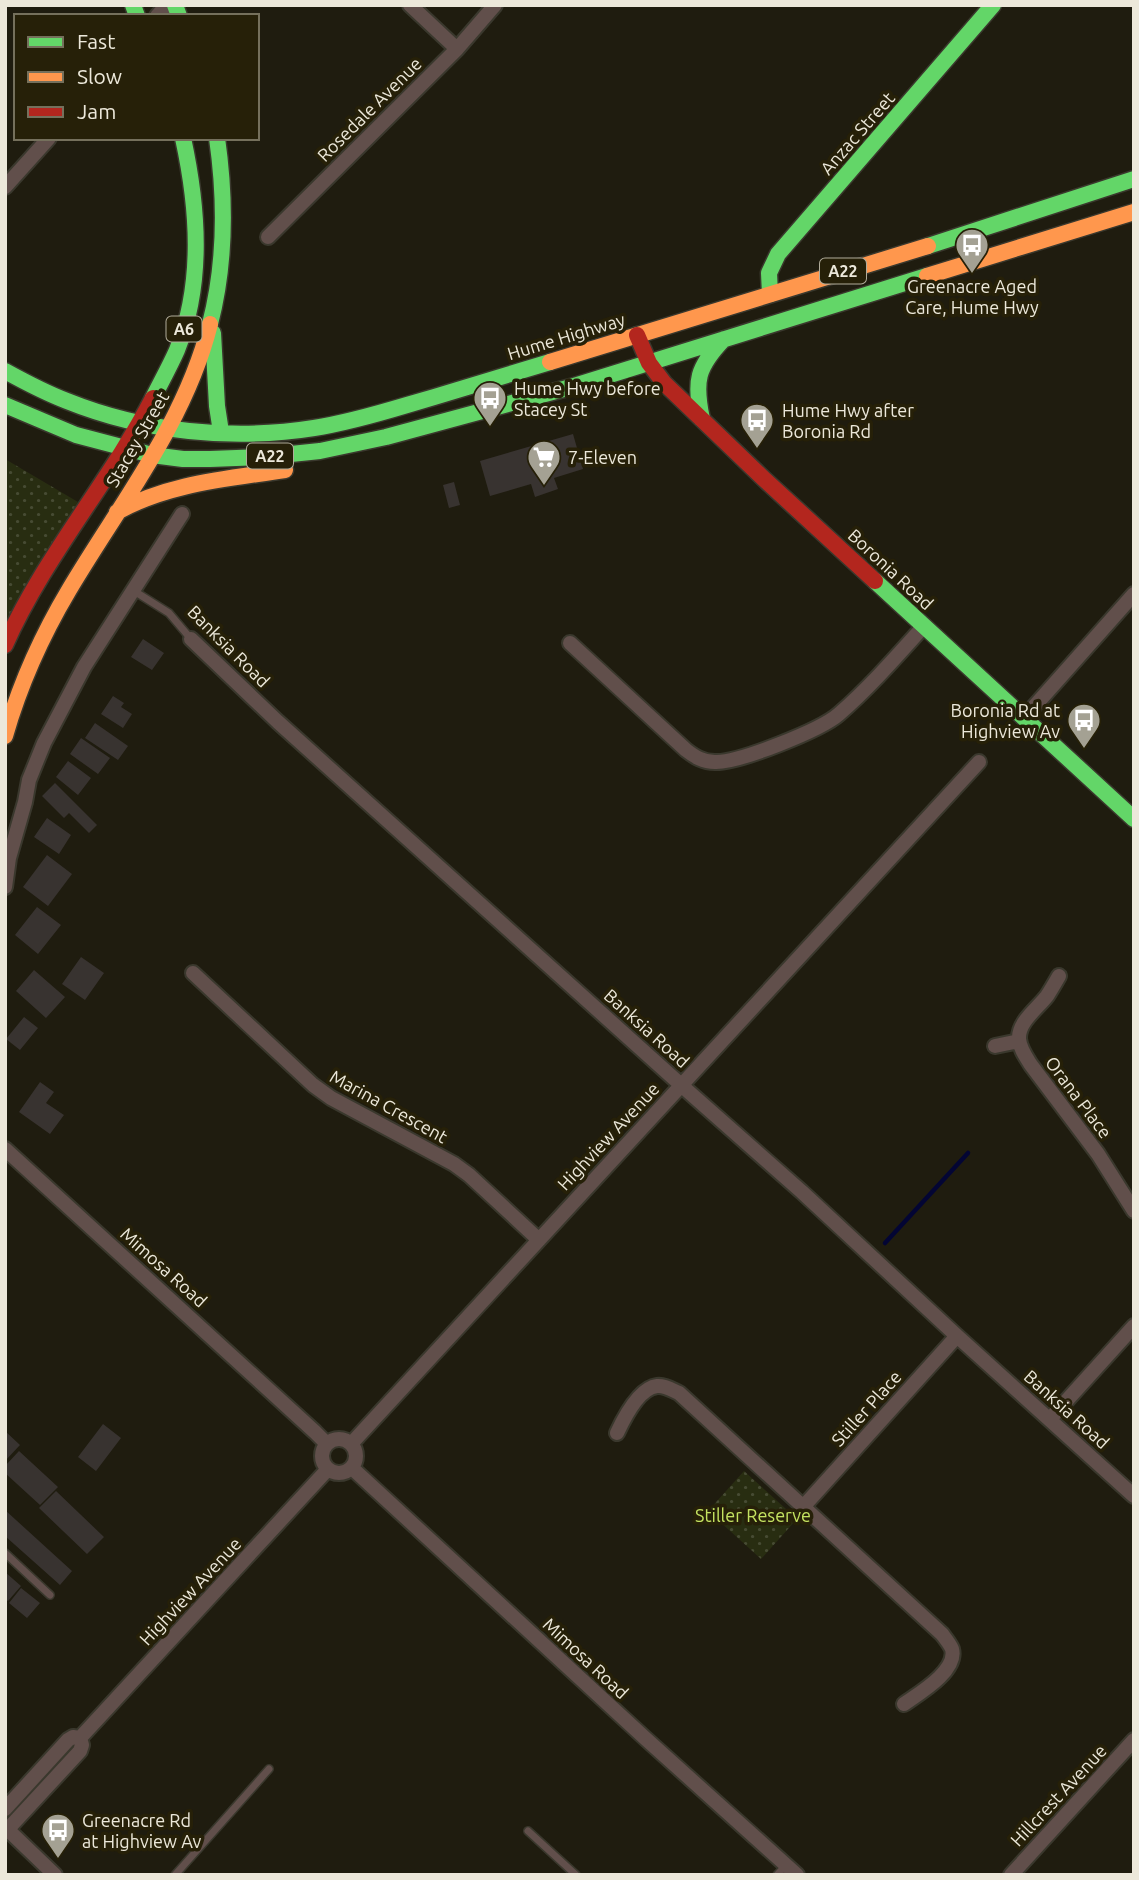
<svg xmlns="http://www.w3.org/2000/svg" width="1139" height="1880" font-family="Ubuntu,sans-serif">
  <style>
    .park { fill: url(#park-dots) }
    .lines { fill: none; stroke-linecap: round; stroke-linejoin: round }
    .stream { stroke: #030534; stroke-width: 4.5 }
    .building { fill: #383330 }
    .lane-casing { stroke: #3a382d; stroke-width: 10 }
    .street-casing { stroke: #3a382d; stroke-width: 18 }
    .fast-casing { stroke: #3a382d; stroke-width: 19 }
    .slow-casing { stroke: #3a382d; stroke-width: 19 }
    .jam-casing { stroke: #3a382d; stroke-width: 19 }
    .lane { stroke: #614f4b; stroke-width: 7 }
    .street { stroke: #614f4b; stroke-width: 14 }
    .fast { stroke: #63d668; stroke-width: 16 }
    .slow { stroke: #ff974d; stroke-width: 16 }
    .jam { stroke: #b3261e; stroke-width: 16 }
    .labels { text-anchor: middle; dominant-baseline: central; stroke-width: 7; stroke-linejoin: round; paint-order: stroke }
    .shield { fill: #262008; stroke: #b1ac9b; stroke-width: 2 }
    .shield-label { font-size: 16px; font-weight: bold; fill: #ece8da }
    .street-label { font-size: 18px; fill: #ece8da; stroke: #262008 }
    .poi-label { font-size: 18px; fill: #ece8da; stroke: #262008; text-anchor: start }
    .park-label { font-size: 18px; fill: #c4e261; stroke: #262008 }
  </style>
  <defs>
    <pattern id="park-dots" width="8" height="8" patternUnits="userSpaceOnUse" patternTransform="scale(1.75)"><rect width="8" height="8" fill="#282d11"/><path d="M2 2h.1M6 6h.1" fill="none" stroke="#474b33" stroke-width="1.8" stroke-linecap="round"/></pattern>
  </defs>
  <rect width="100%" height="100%" fill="#1f1c0f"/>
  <path class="park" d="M5,459L78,502L5,622Z
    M744,1471L797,1519L761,1559L708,1511Z"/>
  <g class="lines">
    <path class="stream" d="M885,1243L968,1153"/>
  </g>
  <path class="building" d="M573,434L583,469L554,478L558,489L535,497L531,484L490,496L480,461Z
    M454,482L460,505L449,508L443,485Z
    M143,639L164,653L152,670L131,657Z
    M113,696L124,703L121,707L132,714L123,728L101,714Z
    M95,723L128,746L118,760L85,738Z
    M81,738L110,758L98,774L70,754Z
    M68,761L91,778L78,795L56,777Z
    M55,783L97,825L89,833L69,813L64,818L42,796Z
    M47,818L71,835L59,854L34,837Z
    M47,855L72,874L48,906L23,887Z
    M37,907L61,925L38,954L15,935Z
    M81,957L104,973L85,1000L62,984Z
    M34,970L65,997L46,1018L16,991Z
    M24,1017L38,1028L20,1050L6,1039Z
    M40,1082L54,1092L46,1103L64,1115L50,1134L19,1112Z
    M103,1424L121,1438L96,1471L78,1457Z
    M5,1431L20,1445L5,1461Z
    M19,1451L58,1487L40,1505L5,1473V1466Z
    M56,1491L104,1537L87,1554L39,1508Z
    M5,1510L72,1571L60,1585L5,1536Z
    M5,1572L21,1586L8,1601L5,1599Z
    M21,1588L40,1603L27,1618L9,1603Z"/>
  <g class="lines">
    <defs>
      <path id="lane" d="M134,591L169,613L191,639
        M5,1553L50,1595
        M528,1831L576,1875
        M175,1875L269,1769
        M777,1875L786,1865"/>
      <path id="street" d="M410,5L457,49
        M157,16L167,5
        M5,187L49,138
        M268,237L457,49L495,5
        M191,639L278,722L690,1093L802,1192L957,1336L1134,1496
        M570,643L686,750C695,757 703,762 715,762C738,763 821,730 839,714C869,688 897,656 924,626
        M1024,718L1134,594
        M5,887L9,858L25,802L29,780L44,743L84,667L182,514
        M193,973L313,1085L331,1098L454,1164L469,1175L539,1240
        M1059,976C1055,983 1051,990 1047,996C1037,1009 1018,1022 1019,1039C1020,1049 1026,1057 1031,1065L1098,1154L1134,1211
        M995,1046L1019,1041
        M5,1149L315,1432L327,1444
        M1050,1419L1134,1326
        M617,1433C624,1418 639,1388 657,1386C665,1385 672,1390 679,1393L942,1634C945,1638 950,1644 952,1649C958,1671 918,1694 904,1704
        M322 1456a17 17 0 1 1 34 0a17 17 0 1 1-34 0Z
        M351,1444L979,762
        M352,1468L646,1739L797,1875
        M803,1507L957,1336
        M5,1809L68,1740L73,1737L80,1738L328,1469
        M5,1827L55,1875
        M8,1829L80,1751L82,1745L80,1738
        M1011,1875L1134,1740"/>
      <path id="fast" d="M133,5L137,16
        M175,5L179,16
        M928,246L1134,179
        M770,294L769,273L778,254L993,5
        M210,324C226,262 226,201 217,138
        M213,333L217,406L221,432
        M5,371C25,382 46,393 67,401C144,432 233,441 314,428C346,423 377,414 407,405C455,391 503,376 550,362
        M153,398C161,382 170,366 177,350C204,282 198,207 183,138
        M5,405L76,435L152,455L183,459H210L262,457L320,451L386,437L571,387L927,276
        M702,419C694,381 697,367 724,339
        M875,581L1134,819"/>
      <path id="slow" d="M927,276L1134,212
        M550,362L928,246
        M117,512C169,483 228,479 285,470
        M5,736C20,684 41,637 69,590C120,504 185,423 210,324"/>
      <path id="jam" d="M637,335L649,363L664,383L764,479L875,581
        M5,645C44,557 109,483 153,398"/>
    </defs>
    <use href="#lane" class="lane-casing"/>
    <use href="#street" class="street-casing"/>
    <use href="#fast" class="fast-casing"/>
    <use href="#slow" class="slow-casing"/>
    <use href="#jam" class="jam-casing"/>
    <use href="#lane" class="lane"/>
    <use href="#street" class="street"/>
    <use href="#fast" class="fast"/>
    <use href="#slow" class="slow"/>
    <use href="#jam" class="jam"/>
  </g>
  <defs>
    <symbol id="bus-pin" viewBox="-11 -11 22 30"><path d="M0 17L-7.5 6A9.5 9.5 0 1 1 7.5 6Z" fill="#a4a193" stroke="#262008"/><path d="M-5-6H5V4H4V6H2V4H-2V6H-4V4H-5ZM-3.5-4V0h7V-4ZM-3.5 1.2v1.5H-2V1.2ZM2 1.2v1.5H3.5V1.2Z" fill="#fff"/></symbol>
    <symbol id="supermarket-pin" viewBox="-11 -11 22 30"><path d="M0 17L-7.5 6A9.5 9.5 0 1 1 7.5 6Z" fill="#a4a193" stroke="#262008"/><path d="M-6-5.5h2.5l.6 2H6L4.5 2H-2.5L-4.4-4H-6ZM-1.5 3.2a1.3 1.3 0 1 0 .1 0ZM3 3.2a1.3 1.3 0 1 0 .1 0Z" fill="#fff"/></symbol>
  </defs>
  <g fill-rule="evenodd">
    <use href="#bus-pin" x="953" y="226" width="38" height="52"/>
    <use href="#bus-pin" x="471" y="379" width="38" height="52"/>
    <use href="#bus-pin" x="738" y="401" width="38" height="52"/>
    <use href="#supermarket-pin" x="525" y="438" width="38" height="52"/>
    <use href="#bus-pin" x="1065" y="701" width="38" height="52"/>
    <use href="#bus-pin" x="39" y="1811" width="38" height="52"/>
  </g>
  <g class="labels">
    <g class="shield">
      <rect x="820" y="258.5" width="46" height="25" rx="5"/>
      <rect x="166.5" y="316.5" width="35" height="25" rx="5"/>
      <rect x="247" y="443.5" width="46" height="25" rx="5"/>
    </g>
    <g class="shield-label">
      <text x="843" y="271">A22</text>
      <text x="184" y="329">A6</text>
      <text x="270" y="456">A22</text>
    </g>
    <g class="street-label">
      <text transform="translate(369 109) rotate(-45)">Rosedale Avenue</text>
      <text transform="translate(857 133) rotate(-49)">Anzac Street</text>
      <text transform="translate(566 336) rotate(-17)">Hume Highway</text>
      <text transform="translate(137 439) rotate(-60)">Stacey Street</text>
      <text transform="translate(891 569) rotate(43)">Boronia Road</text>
      <text transform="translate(229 646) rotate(45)">Banksia Road</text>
      <text transform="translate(647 1028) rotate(42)">Banksia Road</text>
      <text transform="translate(1079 1097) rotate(53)">Orana Place</text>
      <text transform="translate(389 1106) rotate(29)">Marina Crescent</text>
      <text transform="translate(608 1136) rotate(-47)">Highview Avenue</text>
      <text transform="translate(164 1267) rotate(42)">Mimosa Road</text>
      <text transform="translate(866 1408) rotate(-48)">Stiller Place</text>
      <text transform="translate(1067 1409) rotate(42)">Banksia Road</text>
      <text transform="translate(190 1591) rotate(-47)">Highview Avenue</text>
      <text transform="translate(586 1658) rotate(43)">Mimosa Road</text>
      <text transform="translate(1058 1795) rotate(-47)">Hillcrest Avenue</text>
    </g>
    <g class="poi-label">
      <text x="972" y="286" text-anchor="middle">Greenacre Aged<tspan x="972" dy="21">Care, Hume Hwy</tspan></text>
      <text x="514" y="388">Hume Hwy before<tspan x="514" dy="21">Stacey St</tspan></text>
      <text x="782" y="410">Hume Hwy after<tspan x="782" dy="21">Boronia Rd</tspan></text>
      <text x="568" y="457">7-Eleven</text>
      <text x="1060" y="710" text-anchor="end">Boronia Rd at<tspan x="1060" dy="21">Highview Av</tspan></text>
      <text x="82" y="1820">Greenacre Rd<tspan x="82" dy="21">at Highview Av</tspan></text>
    </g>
    <g class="park-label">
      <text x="753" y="1515">Stiller Reserve</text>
    </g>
  </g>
  <rect width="1139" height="1880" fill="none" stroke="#ece8da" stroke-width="14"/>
  <rect x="14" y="14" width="245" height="126" fill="#262008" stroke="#75705c" stroke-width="2"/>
  <rect x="28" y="37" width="35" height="10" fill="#63d668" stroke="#75705c" stroke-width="2"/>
  <text x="77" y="49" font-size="21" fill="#ece8da">Fast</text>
  <rect x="28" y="72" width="35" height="10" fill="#ff974d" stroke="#75705c" stroke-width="2"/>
  <text x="77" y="84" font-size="21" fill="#ece8da">Slow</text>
  <rect x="28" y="107" width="35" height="10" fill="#b3261e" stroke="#75705c" stroke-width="2"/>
  <text x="77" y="119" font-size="21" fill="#ece8da">Jam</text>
</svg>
